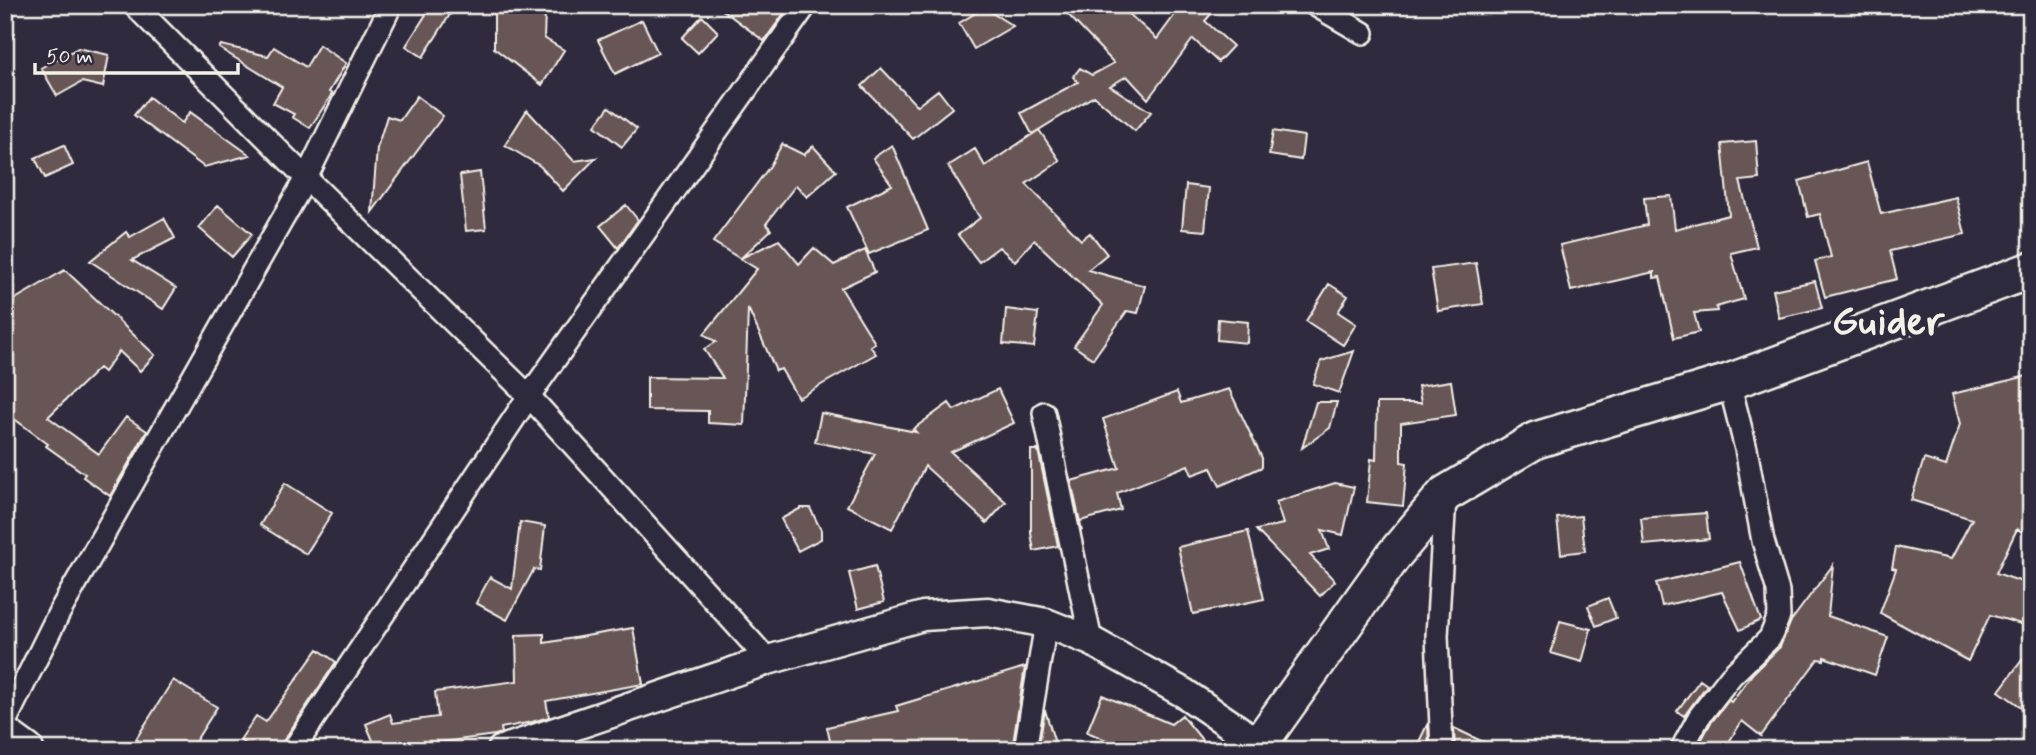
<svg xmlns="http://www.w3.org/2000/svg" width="2036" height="755" font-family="Mynerve,sans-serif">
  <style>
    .building { fill: #685656; stroke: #f4f1e8; stroke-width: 2 }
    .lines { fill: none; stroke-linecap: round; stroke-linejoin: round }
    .minor-casing { stroke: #f4f1e8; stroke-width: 26 }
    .tertiary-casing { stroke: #f4f1e8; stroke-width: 33 }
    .secondary-casing { stroke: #f4f1e8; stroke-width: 37 }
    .primary-casing { stroke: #f4f1e8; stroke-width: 40 }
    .minor { stroke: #2f2a3d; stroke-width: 21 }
    .tertiary { stroke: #2f2a3d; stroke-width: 28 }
    .secondary { stroke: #2f2a3d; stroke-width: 32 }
    .primary { stroke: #2f2a3d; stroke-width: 35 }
    .labels { text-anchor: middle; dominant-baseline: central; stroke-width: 7; stroke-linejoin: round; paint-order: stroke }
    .town-label { font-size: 40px; font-weight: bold; fill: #f4f1e8; stroke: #2f2a3d }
  </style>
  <rect width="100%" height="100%" fill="#2f2a3d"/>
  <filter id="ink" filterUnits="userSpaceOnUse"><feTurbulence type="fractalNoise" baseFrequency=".0143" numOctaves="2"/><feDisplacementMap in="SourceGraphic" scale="14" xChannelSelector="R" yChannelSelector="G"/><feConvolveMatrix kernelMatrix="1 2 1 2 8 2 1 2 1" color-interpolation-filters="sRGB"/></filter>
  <g filter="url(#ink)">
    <path class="building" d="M432,5H456L423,57L406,46Z
      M716,5H790L764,41Z
      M1059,5H1119L1157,39L1182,5H1219L1205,21L1233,46L1218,62L1193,39L1148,99L1127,76L1110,86L1151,112L1135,131L1094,96L1032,134L1021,113L1078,82L1073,77L1080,68L1092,75L1114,63Z
      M984,8L1013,26L974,49L959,23Z
      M494,11L545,12L544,38L564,50L542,85L494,48Z
      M702,16L718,32L698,53L682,38Z
      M642,20L658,53L615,74L598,40Z
      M221,45L268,56L274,47L306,67L319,45L346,63L329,92L332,94L310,128L292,117L294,114L273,103L282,87L219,48Z
      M78,48L109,55L103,87L82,82L57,96L41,68Z
      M881,68L917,106L938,90L952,108L913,139L862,86Z
      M417,96L443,116L372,212L377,148L387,116L400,120Z
      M149,97L182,123L190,112L250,155L204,167L134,115Z
      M609,107L637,129L622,147L595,126Z
      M527,110L574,161L596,158L563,191L540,166L505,145Z
      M1039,130L1060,161L1026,184L1081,240L1090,233L1107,254L1088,270L1145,286L1138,313L1127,311L1093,359L1074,346L1103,305L1034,240L1015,261L999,247L979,262L958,235L980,218L948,166L975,149L985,166Z
      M1273,131L1304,136L1301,160L1269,155Z
      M1756,141L1759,179L1740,181L1757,247L1731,253L1744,299L1716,307L1717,311L1694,313L1699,332L1674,338L1660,277L1654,278V272L1571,291L1560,245L1647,225L1644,198L1671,196L1675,229L1729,215L1722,144Z
      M782,144L804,155L813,146L836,171L807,197L796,185L766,224L771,230L741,258L779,240L799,264L814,248L834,265L865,250L875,272L841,288L875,343L870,346L876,354L798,398L781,369L776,371L748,308L744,425L708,423V411L647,410V377L723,378L704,349L716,342L704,334L757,269L713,242L770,166Z
      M64,145L73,165L45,178L35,158Z
      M892,145L928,230L869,254L847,207L892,185L873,158Z
      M1867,162L1881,214L1956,197L1965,234L1890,251L1897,279L1825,297L1815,261L1831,257L1820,214L1808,217L1799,181Z
      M480,172L486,229L466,231L460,175Z
      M1186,185L1209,188L1205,231L1182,229Z
      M218,205L252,234L232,257L199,228Z
      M626,205L638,220L618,248L600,226Z
      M164,218L175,238L132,260L176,288L163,309L90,261L126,232L130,237Z
      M1476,263L1483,304L1438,311L1431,269Z
      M65,270L155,355L140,371L119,351L104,372L99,368L48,417L99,454L126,417L147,431L110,496L83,477L85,474L46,446L48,444L5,412V305Z
      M1815,281L1822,308L1779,318L1773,290Z
      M1329,284L1348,296L1338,312L1356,324L1343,345L1306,321Z
      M1006,309L1038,313L1034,347L1003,344Z
      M1218,319L1248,322L1247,343L1217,340Z
      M1354,351L1339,393L1313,384L1321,361Z
      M2031,375V518L2024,533L2017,529L1996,573L2031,585V627L1990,615L1968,661L1880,613L1896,569L1892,568L1896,547L1951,559L1972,519L1911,500L1924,459L1946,466L1960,424L1952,394Z
      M1451,381L1456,415L1401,423V462L1407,463L1403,506L1367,502L1371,459L1376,460L1377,403H1421L1418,386Z
      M998,389L1014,423L951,452L1006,502L987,523L925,466L892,529L847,506L875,454L815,442L821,413L916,432L913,429L949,403L954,410Z
      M1229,389L1262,458V467L1220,486L1211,468L1192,475L1188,465L1117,493L1121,510L1080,521L1082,531L1071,481L1119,468L1103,419L1177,392L1181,403Z
      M1316,402H1337L1330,428L1302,448Z
      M1031,450H1038L1058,546L1034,551L1031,533Z
      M285,483L332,513L306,554L260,525Z
      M1335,483L1354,487L1343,535L1322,530L1329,549L1310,555L1335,581L1320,596L1256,530L1283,524L1276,502Z
      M801,508H810L821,530V539L798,551L781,519Z
      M1706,513L1709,539L1644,545L1641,518Z
      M1581,516L1585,551L1561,554L1557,518Z
      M520,522L545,526L540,570L534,569L507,620L476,603L490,577L512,589Z
      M1248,531L1264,599L1193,614L1178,547Z
      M1740,562L1761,620L1740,630L1722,592L1662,606L1656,583Z
      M1833,565L1828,616L1888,637L1875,675L1824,657V660L1818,659L1761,736L1742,721L1724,750H1696L1710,724L1729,700L1731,702L1753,673L1780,647L1791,621Z
      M875,566L884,602L858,609L849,573Z
      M1608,598L1616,618L1596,626L1588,606Z
      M1560,621L1591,629L1582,662L1551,653Z
      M633,628L643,684L546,701L549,717L532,722L501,728L502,733L495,735L404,747L405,750H377L366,724L390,714L393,723L438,717L435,692L517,681L516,635L544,634V643Z
      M2031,648V714L1999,691Z
      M318,649L336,662L282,743L280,750H254L240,740L256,716L266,722Z
      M1025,667L1012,750H832L827,727L898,711L896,706Z
      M173,680L217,707L190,750H153L136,739Z
      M1700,680L1707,685L1684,716L1677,711Z
      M1102,695L1171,724L1182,715L1203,741L1192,750H1130L1087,732Z
      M1045,710L1057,750H1038Z
      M1428,723L1429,750H1415Z
      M1454,728L1500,750H1455Z"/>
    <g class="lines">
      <defs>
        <path id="minor" d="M134,5L306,178L529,396L768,660
          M1315,5L1363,33
          M1044,413L1091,641
          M5,722L59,613L306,178L391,5
          M293,750L529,396L806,5
          M1025,750L1046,623
          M1442,750L1437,636L1445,497
          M1681,750L1699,717L1731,676L1770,638L1779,616L1778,591L1763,541L1746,449L1729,382"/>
        <path id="tertiary" d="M502,750L768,660L923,616L988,612L1046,623L1091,641L1184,693L1259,744"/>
        <path id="secondary" d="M5,734L27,750"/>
        <path id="primary" d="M1255,750L1394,555L1445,494L1536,440L1729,382L2031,270"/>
      </defs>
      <use href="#minor" class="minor-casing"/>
      <use href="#tertiary" class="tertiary-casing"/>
      <use href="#secondary" class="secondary-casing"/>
      <use href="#primary" class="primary-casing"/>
      <use href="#minor" class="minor"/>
      <use href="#tertiary" class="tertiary"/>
      <use href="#secondary" class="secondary"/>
      <use href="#primary" class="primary"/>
    </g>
  </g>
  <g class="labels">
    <g class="town-label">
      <text x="1888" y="323">Guider</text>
    </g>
  </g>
  <rect width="2036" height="755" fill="none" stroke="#2f2a3d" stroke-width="28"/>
  <rect x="14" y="14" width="2008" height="727" fill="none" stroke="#f4f1e8" stroke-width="2.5" filter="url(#ink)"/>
  <path d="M35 63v10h203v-10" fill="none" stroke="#f4f1e8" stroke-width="3.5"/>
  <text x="46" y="63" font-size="21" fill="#f4f1e8" stroke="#2f2a3d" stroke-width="5" paint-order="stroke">50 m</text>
</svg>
